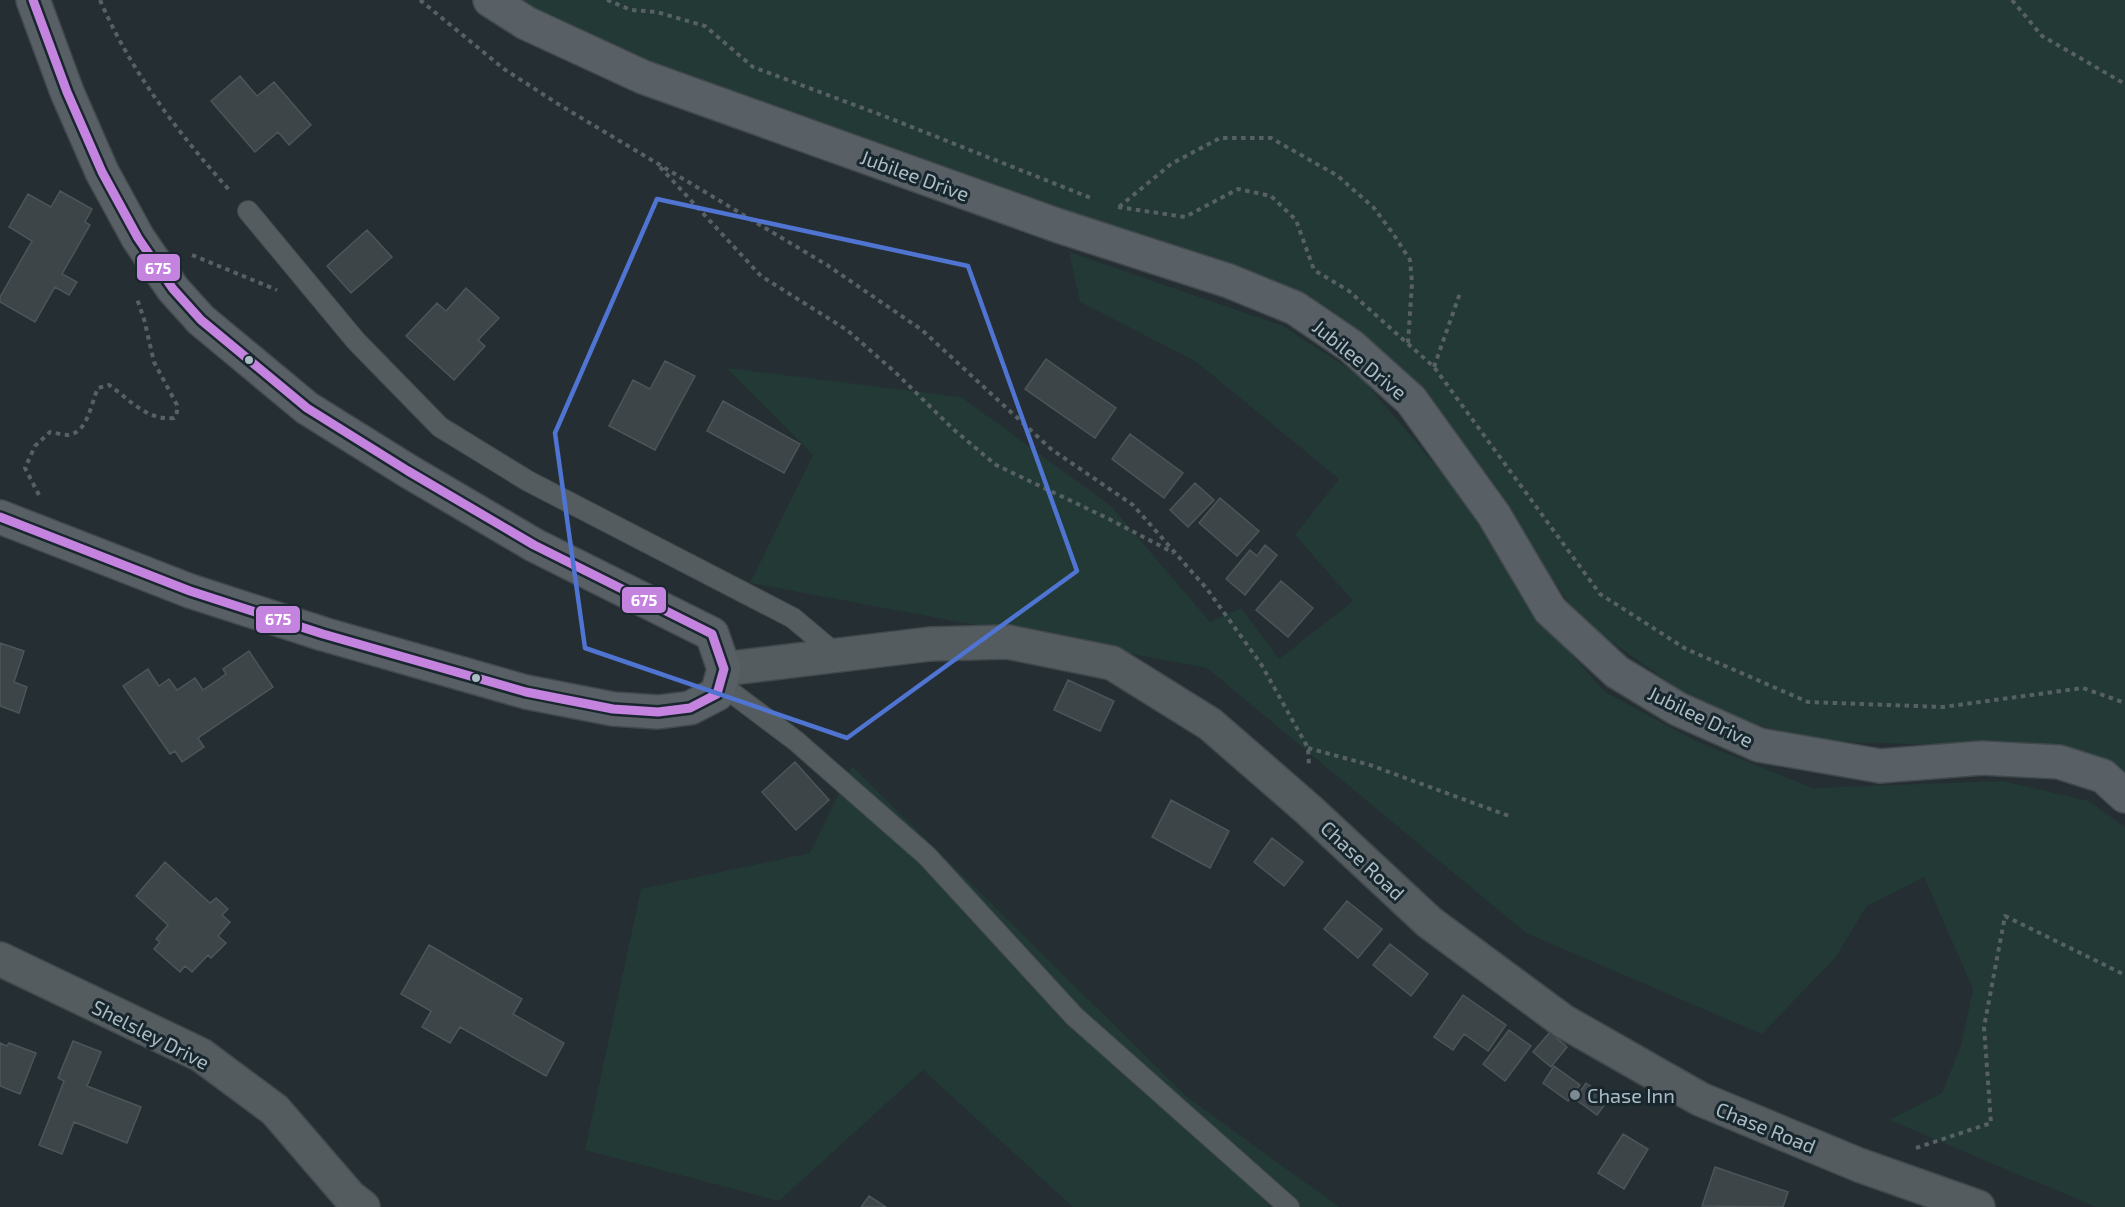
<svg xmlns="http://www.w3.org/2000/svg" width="2125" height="1207" font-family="'Exo 2',sans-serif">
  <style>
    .green { fill: #223936 }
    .building { fill: #3d4548; stroke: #4c565a; stroke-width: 1.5 }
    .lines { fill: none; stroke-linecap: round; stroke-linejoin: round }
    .service-casing { stroke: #42494d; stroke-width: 22 }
    .minor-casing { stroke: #42494d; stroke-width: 36 }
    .secondary-casing { stroke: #42494d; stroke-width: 36 }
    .path { stroke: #576064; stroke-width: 4; stroke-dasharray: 4.5 4.5; stroke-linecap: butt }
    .service { stroke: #545c60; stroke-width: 20 }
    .minor { stroke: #545c60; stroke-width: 33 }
    .secondary { stroke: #586065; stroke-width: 33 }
    .bus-1-casing { stroke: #18262d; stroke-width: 14 }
    .bus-1 { stroke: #c483df; stroke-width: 9 }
    .marked { fill: none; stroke: #4f74d1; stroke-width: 4.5; stroke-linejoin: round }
    .bus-dot { fill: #acbcc5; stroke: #18262d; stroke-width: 2 }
    .poi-dot { fill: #7d8a92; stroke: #18262d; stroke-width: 2 }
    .labels { text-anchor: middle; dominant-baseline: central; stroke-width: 6; stroke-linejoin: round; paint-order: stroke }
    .street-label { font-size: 20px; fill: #acbcc5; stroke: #18262d }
    .poi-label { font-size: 20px; fill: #acbcc5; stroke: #18262d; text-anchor: start }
    .line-badge { stroke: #18262d; stroke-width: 2 }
    .badge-label { font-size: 16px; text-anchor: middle; font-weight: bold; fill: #fff }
  </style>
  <rect width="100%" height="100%" fill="#252e32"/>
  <path class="green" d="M490,0H2125V779L2113,769L2078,750L1800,740L1697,702L1582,621L1415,384L1295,308L643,77Z
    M1069,252L1283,326L1360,376L1453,486L1545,625L1605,692L1696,741L1813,788L2003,781L2089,801L2125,827V1207H2096L1889,1120L1942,1093L1961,1045L1973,989L1924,877L1867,906L1835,958L1762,1034L1526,933L1207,668L750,583L813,455L727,368L961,397L1111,506L1210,622L1241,608L1279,659L1353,601L1295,535L1339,479L1195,361L1080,302Z
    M852,766L1186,1096L1339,1207H1073L923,1070L779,1201L585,1150L641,889L810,853Z"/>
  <path class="building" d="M240,76L257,96L274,82L311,125L289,145L278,132L255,152L211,101Z
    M60,191L92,209L85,222L90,225L62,274L77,282L69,295L55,287L35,322L0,302V297L32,241L9,227L28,194L51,207Z
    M367,230L392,257L351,293L327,266Z
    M466,288L499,318L478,340L485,346L454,380L406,336L437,303L446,311Z
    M1046,359L1116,408L1095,438L1025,389Z
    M665,361L695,376L655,450L609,426L633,380L650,389Z
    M723,401L800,444L784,473L707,431Z
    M1130,434L1183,473L1164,498L1112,459Z
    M1195,483L1214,500L1188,527L1170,510Z
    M1220,498L1259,531L1237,556L1199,523Z
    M1265,545L1277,555L1245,595L1226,579L1250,550L1257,556Z
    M1281,581L1313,608L1288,637L1256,610Z
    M0,643L24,651L14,682L27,687L19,713L0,706Z
    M249,651L273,687L198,738L204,747L182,762L175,751L170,754L123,686L148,669L159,686L169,679L177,690L195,678L203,690L226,674L223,669Z
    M1068,680L1114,701L1100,731L1054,710Z
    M795,762L829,800L796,830L762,792Z
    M1171,800L1229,831L1210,868L1152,837Z
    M1272,838L1303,862L1284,886L1254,862Z
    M165,862L210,903L216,898L228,909L222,915L230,922L218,936L226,943L211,958L208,955L192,972L185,966L180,972L154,949L160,942L156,939L168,925L136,896Z
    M1347,901L1382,929L1358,958L1324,929Z
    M1390,944L1428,974L1411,996L1373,965Z
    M429,945L522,999L513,1014L564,1043L546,1076L460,1027L450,1043L422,1027L431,1011L401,994Z
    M1463,995L1506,1025L1488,1051L1464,1034L1453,1050L1434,1037Z
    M1509,1030L1531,1046L1505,1081L1483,1064Z
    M1550,1032L1567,1047L1551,1067L1533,1052Z
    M73,1041L101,1052L87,1086L141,1107L127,1143L74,1122L62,1154L39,1145L64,1081L58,1078Z
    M0,1043L7,1046L9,1043L36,1053L20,1094L0,1086Z
    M1554,1066L1580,1085L1568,1101L1543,1083Z
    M1586,1083L1609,1099L1597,1115L1575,1099Z
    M1623,1134L1648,1149L1624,1189L1598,1173Z
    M1715,1167L1788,1192L1783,1207L1702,1206Z
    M869,1196L886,1207H861Z"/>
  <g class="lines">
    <defs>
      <path id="service" d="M248,211L356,341L440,427L528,481L793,618L837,655
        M719,683L796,741L927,856L1074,1016L1289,1207"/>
      <path id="minor" d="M724,669L930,644L1008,642L1112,663L1210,724L1310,811L1429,922L1563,1021L1700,1099L1859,1165L1978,1207
        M0,959L201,1055L275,1110L350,1197L363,1207"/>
      <path id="secondary" d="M490,0L526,23L643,77L1059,226L1229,281L1295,308L1351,346L1411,400L1494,515L1550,610L1617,672L1678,709L1759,745L1880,766L1982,758L2059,762L2103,776L2125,796
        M0,517L190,591L323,634L526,692L613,709L658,712L690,708L717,694L724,669L712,634L534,545L408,471L307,408L201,320L173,289L138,238L102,172L67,92L33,0"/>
    </defs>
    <use href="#service" class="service-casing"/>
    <use href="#minor" class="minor-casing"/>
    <use href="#secondary" class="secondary-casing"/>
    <path class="path" d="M100,0C131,72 179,134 231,192
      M420,0L504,69L558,104L827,265L922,330L1051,449L1133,505L1207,589L1261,664L1308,748L1309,765
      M607,0L631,10L657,12L705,26L753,67L884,116L1091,198
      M2012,0L2042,36L2125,84
      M660,167L761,276L847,330L896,373L953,429L996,465L1109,519L1174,553
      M1118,207L1185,217L1238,189L1271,196L1296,220L1314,270L1349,291L1434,367L1600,594L1686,649L1808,702L1943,707L2083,688L2125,703
      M1119,207L1171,164L1220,138H1271L1338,176L1374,208L1394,235L1410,260L1412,283L1408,343
      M192,255L277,290
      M1434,367L1460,293
      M39,495L25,468L35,446L50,432C56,433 63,435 69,435C88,432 91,403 98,388L109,385C129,399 147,421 174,418L177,412V405L154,362L144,319L137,299
      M1308,748L1370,765L1509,816
      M1916,1148L1991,1123L1984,1027L2005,916L2125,975"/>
    <use href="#service" class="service"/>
    <use href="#minor" class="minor"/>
    <use href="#secondary" class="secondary"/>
    <defs>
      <path id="bus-1" d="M0,517L190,591L323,634L526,692L613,709L658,712L690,708L717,694L724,669L712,634L534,545L408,471L307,408L201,320L173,289L138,238L102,172L67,92L33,0"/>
    </defs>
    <use href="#bus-1" class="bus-1-casing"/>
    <use href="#bus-1" class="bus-1"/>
  </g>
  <path class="marked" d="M657,199L968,266L1077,571L847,738L585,648L555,433Z"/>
  <g class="bus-dot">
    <circle cx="249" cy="360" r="5"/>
    <circle cx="476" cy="678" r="5"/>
  </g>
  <circle class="poi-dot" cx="1575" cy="1095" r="6"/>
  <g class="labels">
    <g class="street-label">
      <text transform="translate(915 175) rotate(20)">Jubilee Drive</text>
      <text transform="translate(1360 359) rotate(39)">Jubilee Drive</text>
      <text transform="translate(1701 716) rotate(26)">Jubilee Drive</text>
      <text transform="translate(1363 860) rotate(43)">Chase Road</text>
      <text transform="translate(151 1034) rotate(27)">Shelsley Drive</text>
      <text transform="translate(1766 1127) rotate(22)">Chase Road</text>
    </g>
    <g class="poi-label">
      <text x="1587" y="1095">Chase Inn</text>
    </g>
  </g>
  <g class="line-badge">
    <rect x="136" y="253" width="45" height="29" rx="6" fill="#c483df"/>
    <rect x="621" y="586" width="46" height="28" rx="6" fill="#c483df"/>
    <rect x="255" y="605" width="46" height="29" rx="6" fill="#c483df"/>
  </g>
  <g class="badge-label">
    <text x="158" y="274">675</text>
    <text x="644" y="606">675</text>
    <text x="278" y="625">675</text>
  </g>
</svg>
